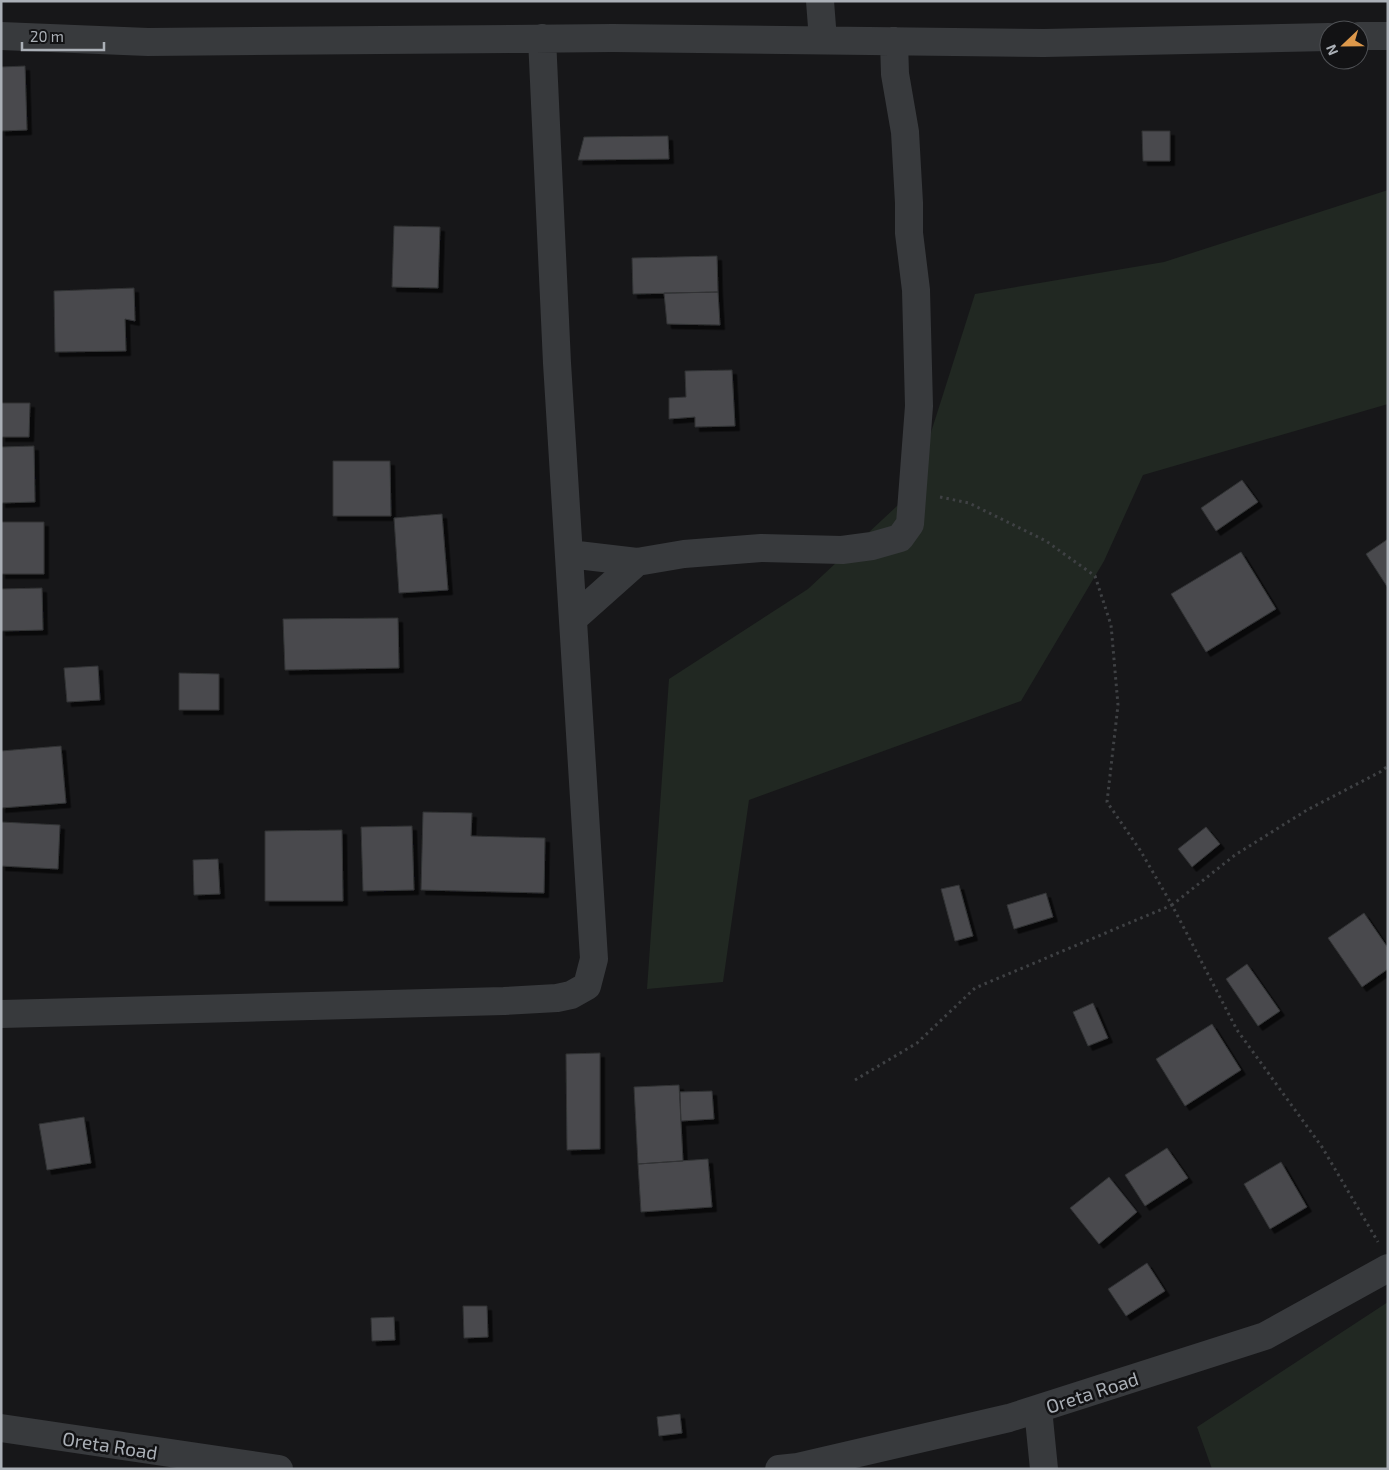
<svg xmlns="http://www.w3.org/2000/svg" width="1389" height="1470" font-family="'Exo 2',sans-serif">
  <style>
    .green { fill: #212822 }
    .building { fill: #494a4d; stroke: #313234; filter: url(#shadow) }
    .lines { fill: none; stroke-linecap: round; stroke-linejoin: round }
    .path { stroke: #3f4144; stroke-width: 3; stroke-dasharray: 2.5 4; stroke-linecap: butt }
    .minor { stroke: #383a3d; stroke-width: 28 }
    .labels { text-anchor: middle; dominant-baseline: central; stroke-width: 5; stroke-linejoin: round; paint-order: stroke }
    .street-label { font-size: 19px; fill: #abb0b7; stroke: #121214 }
  </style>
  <defs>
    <filter id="shadow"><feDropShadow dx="4.5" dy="4.5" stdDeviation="0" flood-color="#0009"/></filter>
  </defs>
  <rect width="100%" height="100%" fill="#171719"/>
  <path class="green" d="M1388,190V404L1143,475L1104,561L1021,701L749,800L723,982L647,989L669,679L808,589L912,492L975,294L1164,262Z
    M1388,1302V1469H1212L1197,1427Z"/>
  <path class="building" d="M25,66L27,130L1,131V67Z
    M1142,131H1170V161H1143Z
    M668,136L669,159L578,160L584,137Z
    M394,226L440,227L438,288L392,287Z
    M717,256L718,292L633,294L632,258Z
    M134,288L135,321L125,319L126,351L55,352L54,291Z
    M718,292L720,325L667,324L664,293Z
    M732,370L735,426L695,427V417L669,419V398L686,397L685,371Z
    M1,403H30L29,437H1Z
    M34,446L35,502L1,503V447Z
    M333,461H390L391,516H333Z
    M1242,480L1258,502L1216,531L1201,508Z
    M442,514L448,590L399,593L394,518Z
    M1,522H44V574H1Z
    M1388,539V588L1366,554Z
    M1241,552L1276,609L1206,652L1171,594Z
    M42,588L43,630L1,631V589Z
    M398,618L399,668L285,670L283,619Z
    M98,666L100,700L67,702L64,668Z
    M179,673L219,674V710H179Z
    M61,746L66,803L1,808V751Z
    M423,812L472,813L471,836L545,838L544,893L421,890Z
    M1,822L60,825L58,869L1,866Z
    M412,826L414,890L363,891L361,827Z
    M1206,827L1220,844L1192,867L1178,849Z
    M342,830L343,901H265V831Z
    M218,859L220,894L194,895L193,860Z
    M959,885L973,936L955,941L941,889Z
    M1046,893L1053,917L1014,929L1007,905Z
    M1364,913L1388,948V969L1362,987L1328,938Z
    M1247,964L1280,1011L1258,1026L1226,979Z
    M1093,1003L1108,1038L1088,1046L1073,1012Z
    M1212,1024L1241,1070L1185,1106L1156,1059Z
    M600,1053V1149L567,1150L566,1054Z
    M679,1085L683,1161L638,1164L634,1087Z
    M712,1091L714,1119L681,1121L680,1092Z
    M84,1117L91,1163L47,1170L39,1124Z
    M1167,1148L1188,1178L1145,1206L1125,1175Z
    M708,1159L712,1207L641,1212L638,1164Z
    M1281,1162L1307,1207L1270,1229L1244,1184Z
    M1109,1177L1137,1212L1099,1244L1070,1208Z
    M1147,1263L1165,1291L1126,1316L1108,1289Z
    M463,1306H487L488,1337L464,1338Z
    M394,1317L395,1340L372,1341L371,1318Z
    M680,1414L682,1433L659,1436L657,1417Z"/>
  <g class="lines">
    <path class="path" d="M940,497L969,503L1046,541L1095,576L1111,625L1118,705L1107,802L1140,850L1172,905L1235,855L1307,810L1380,772L1388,766
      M855,1080L917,1043L975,988L1172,905L1237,1030L1322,1147L1378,1242"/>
    <path class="minor" d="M820,1L823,40
      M1,36L148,42L613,38L1044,43L1329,37
      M1359,36H1388
      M569,554L637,562L684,554L761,548L842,550L872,546L900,538L910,524L919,406L916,290L909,233V203L905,132L895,74L894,41
      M573,619L637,562
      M1,1014L504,1001L557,998L571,995L587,986L594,959L557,363L542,38
      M1038,1409L1044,1469
      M1,1428L279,1469
      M779,1469L798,1467L1009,1418L1265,1336L1388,1268"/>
  </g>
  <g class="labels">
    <g class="street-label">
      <text transform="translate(1092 1392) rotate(-18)">Oreta Road</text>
      <text transform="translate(110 1445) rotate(9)">Oreta Road</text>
    </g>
  </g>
  <rect width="1389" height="1470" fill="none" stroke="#abb0b7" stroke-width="5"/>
  <g transform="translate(1344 45) rotate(248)"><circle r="24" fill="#121214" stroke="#4f5155"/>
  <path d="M0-4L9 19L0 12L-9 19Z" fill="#dd984b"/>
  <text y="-8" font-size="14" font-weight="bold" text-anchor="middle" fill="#abb0b7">N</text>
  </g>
  <path d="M22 42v8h82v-8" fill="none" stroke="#abb0b7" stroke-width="2.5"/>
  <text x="30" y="42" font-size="15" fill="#abb0b7" stroke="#121214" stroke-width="4" paint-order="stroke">20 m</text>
</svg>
